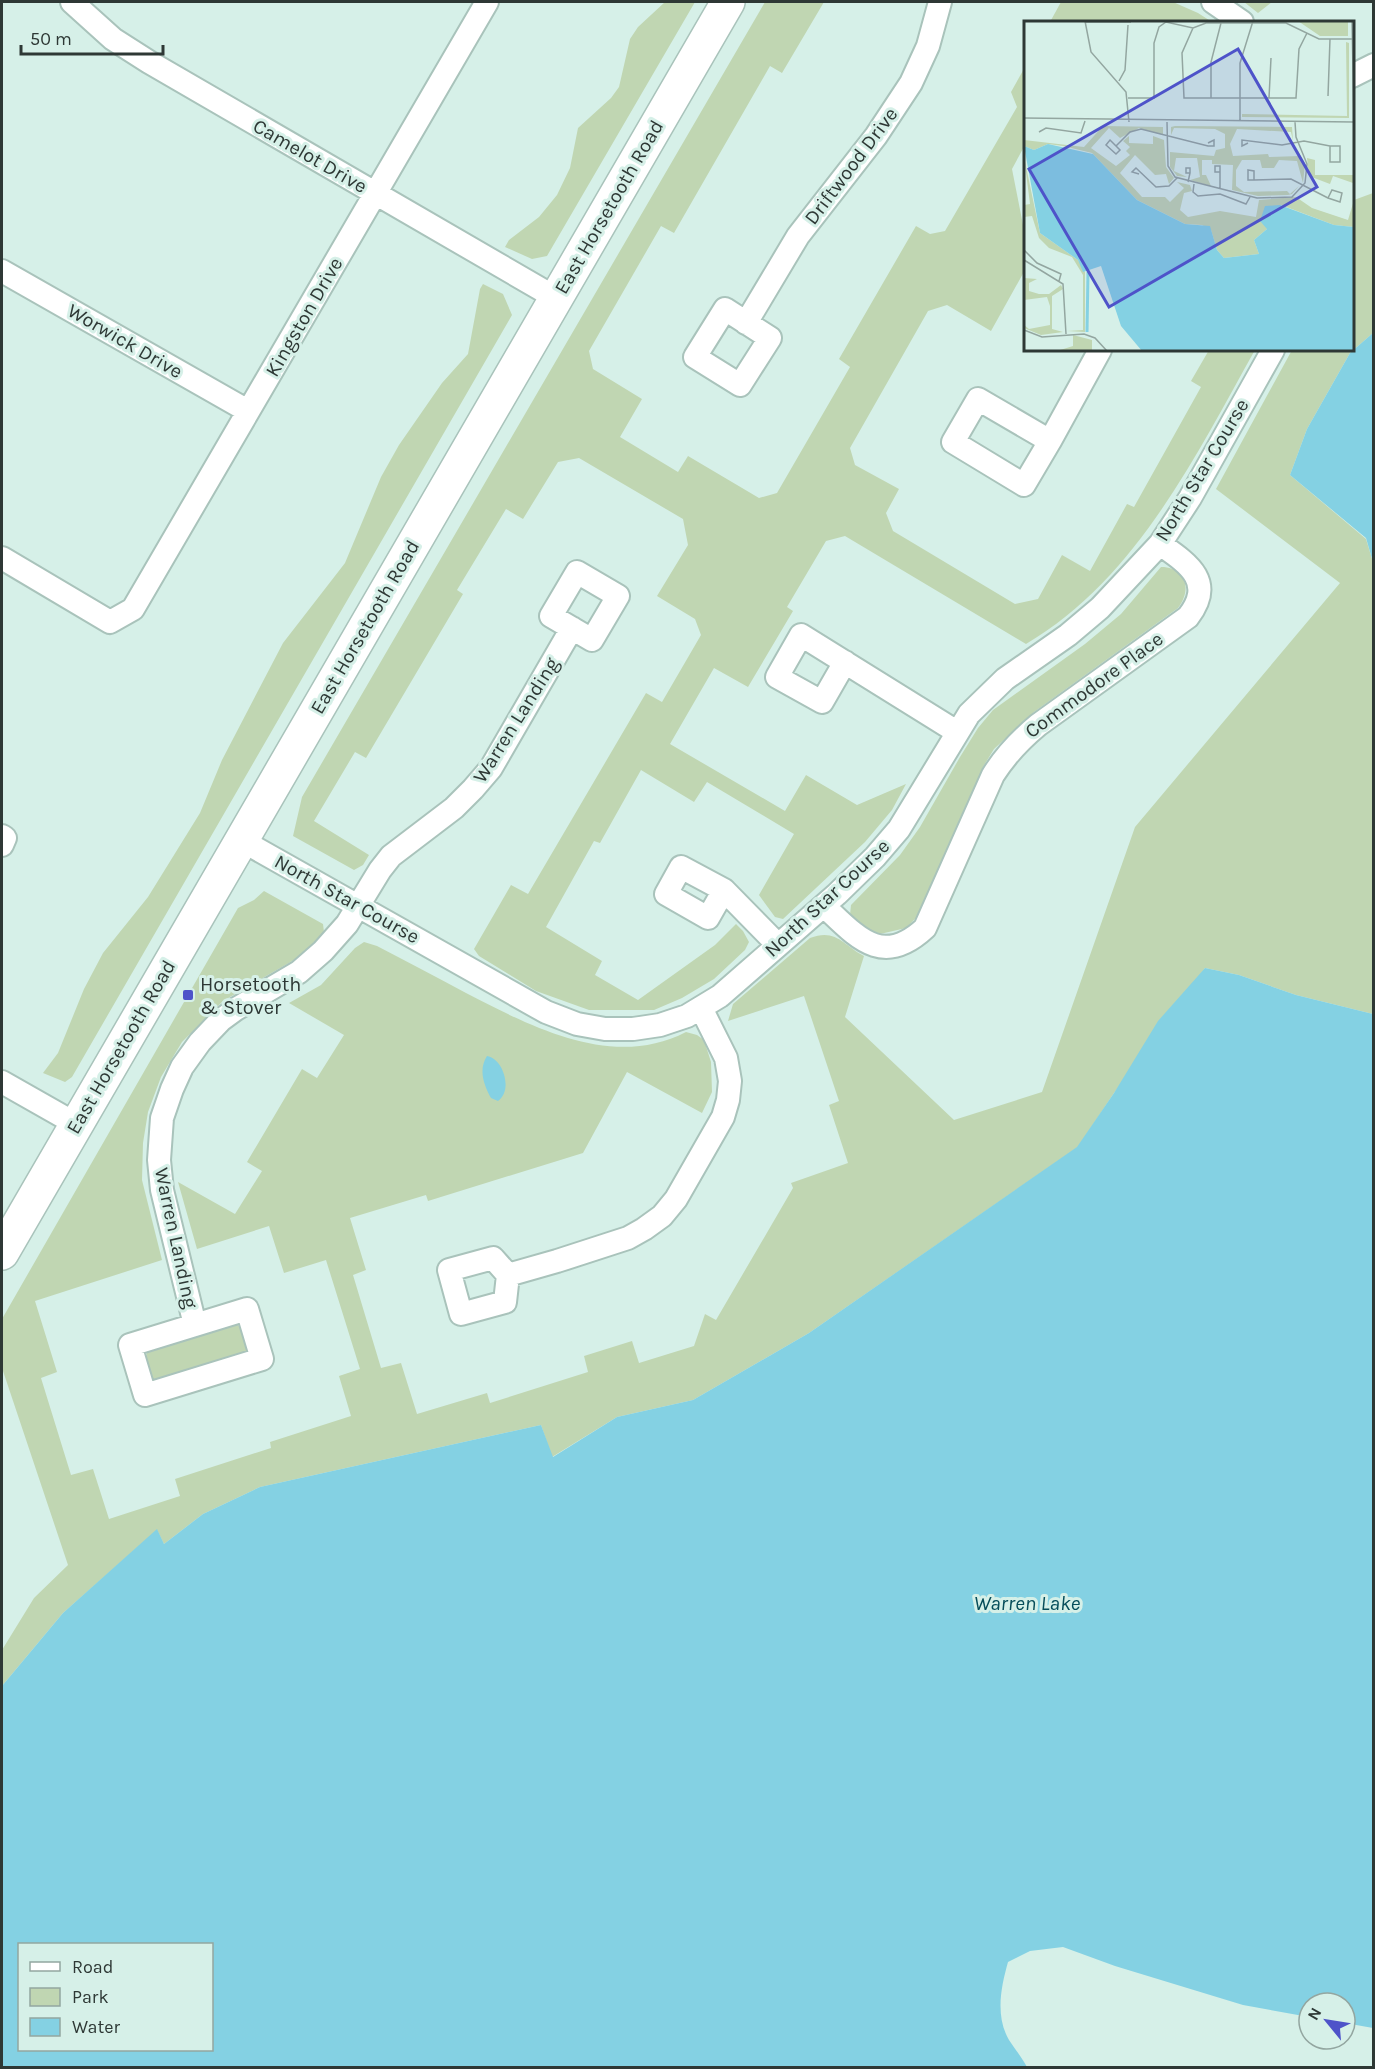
<svg xmlns="http://www.w3.org/2000/svg" width="1375" height="2069" font-family="Karla,sans-serif">
  <style>
    .green { fill: #c0d6b2 }
    .water { fill: #84d1e3; fill-rule: evenodd }
    .lines { fill: none; stroke-linecap: round; stroke-linejoin: round }
    .minor-casing { stroke: #a9c3bb; stroke-width: 26 }
    .primary-casing { stroke: #a9c3bb; stroke-width: 36 }
    .minor { stroke: #fff; stroke-width: 22 }
    .primary { stroke: #fff; stroke-width: 33 }
    .poi-dot { fill: #4e53c9; stroke: #d6f0e8; stroke-width: 2 }
    .labels { text-anchor: middle; dominant-baseline: central; stroke-width: 6; stroke-linejoin: round; paint-order: stroke }
    .street-label { font-size: 20px; fill: #2e3835; stroke: #d6f0e8 }
    .poi-label { font-size: 20px; fill: #2e3835; stroke: #d6f0e8; text-anchor: start }
    .water-label { font-size: 21px; font-style: italic; fill: #064d5a; stroke: #d6f0e8 }
    .inset-river { fill: none; stroke: #84d1e3; stroke-width: 3 }
    .inset-road { fill: none; stroke: #93a6a0; stroke-width: 1.5 }
    .view { fill: #4e53c9; fill-opacity: 0.15; stroke: #4e53c9; stroke-width: 3 }
    .inset-edge { fill: none; stroke: #2e3835; stroke-width: 3 }
  </style>
  <rect width="100%" height="100%" fill="#d6f0e8"/>
  <path class="green" d="M665,2H695L547,256L532,259L505,247L509,240L539,217L557,195L570,168L578,128L611,98L619,87L630,39L638,27Z
    M765,2H824L782,73L770,66L674,233L661,226L589,351L593,369L642,399L620,437L678,472L688,456L759,498L777,493L850,367L839,359L916,226L930,234L945,231L1017,107L1011,92L1025,67V145L1012,169L1023,225L1025,226V270L991,331L947,305L928,311L850,448L855,465L899,489L886,513L893,531L1015,604L1038,599L1062,555L1090,571L1127,504L1134,507L1201,387L1191,381L1209,350H1255C1195,457 1136,579 1026,644L845,536L826,541L787,607L793,611L748,687L714,668L670,744L785,811L806,775L857,805L906,784L892,810L865,842L783,919L775,917L759,895L794,834L707,782L694,802L641,770L600,843L594,841L546,927L602,961L595,975L638,1000L715,945L736,924L743,931L749,942L745,950L714,979L682,998L654,1010H589L536,991L479,956L474,949L511,885L528,894L646,693L662,702L701,635L695,619L657,596L688,545L683,519L579,458L558,462L523,519L506,509L457,590L463,594L366,758L355,752L314,821L369,855L363,865L354,870L293,836L302,797Z
    M1061,2H1173L1198,13L1212,22H1050Z
    M1244,2H1272L1258,13Z
    M1373,193V333L1350,353L1307,429L1290,475L1366,539L1373,562V1014L1296,995L1239,975L1205,968L1114,1093L1078,1147L809,1333L693,1400L617,1417L552,1457L541,1425L260,1487L203,1514L164,1544L157,1530L63,1613L2,1686V1650L34,1598L68,1565L2,1368V1319L238,908L254,900L264,891L323,924L324,932L301,956L223,1001L182,1042L161,1077L148,1112L143,1143L142,1180L162,1260L35,1301L57,1372L41,1378L71,1475L93,1469L109,1519L180,1496L175,1479L271,1448L270,1442L351,1416L339,1376L360,1369L326,1260L284,1273L269,1226L197,1249L178,1182L235,1214L262,1171L247,1162L302,1069L317,1078L344,1035L289,1003L321,985L355,948L364,942L377,946C407,962 437,977 466,993C532,1027 613,1070 686,1032L697,1035L704,1040L711,1062L712,1092L702,1113L627,1072L583,1153L428,1201L426,1195L350,1218L366,1270L353,1275L381,1368L401,1363L417,1414L487,1393L490,1403L588,1372L584,1356L632,1341L639,1363L694,1346L705,1314L716,1320L793,1188L791,1183L848,1163L829,1105L839,1101L804,996L728,1021L733,1004L810,938C836,928 843,945 864,956L845,1017L954,1120L1042,1092L1135,827L1340,583L1216,489L1292,350H1352L1354,200Z
    M483,284L503,294L512,315L72,1077L65,1082L43,1073L58,1053L84,989L103,953L148,897L200,813L222,760L283,643L345,563L381,477L399,445L442,383L468,354L480,289Z
    M1161,567C1187,567 1192,590 1178,608L1034,712L994,749L983,767L928,900L918,916L906,928L880,934L862,926L850,915L851,905L900,855L920,827L960,757L978,728L993,710L1085,644L1121,614Z
    M236,1323C243,1329 249,1345 246,1353L155,1382C148,1375 144,1361 147,1352Z"/>
  <path class="water" d="M1373,333V562L1366,538L1290,475L1307,429L1350,353Z
    M1205,968L1239,975L1296,995L1373,1014V2028L1345,2023V2003H1309V2017L1243,2005L1115,1966L1063,1947L1030,1951L1008,1962C1001,1987 995,2016 1009,2040C1015,2049 1022,2058 1027,2067H2V1686L63,1613L157,1529L164,1544L203,1514L260,1487L541,1425L553,1457L617,1417L693,1400L809,1333L1077,1147L1114,1093L1158,1021ZM20,1944H212V2050H20Z
    M487,1056C504,1059 513,1091 498,1101L491,1098C484,1085 478,1070 487,1056Z"/>
  <g class="lines">
    <defs>
      <path id="minor" d="M72,2L113,39L149,62L556,298
        M1213,2L1242,22
        M1352,76L1374,65
        M2,271L248,411
        M725,309L770,338L740,385L695,357Z
        M746,323L798,236L876,136L911,83L928,46L940,2
        M978,399L1050,441L1024,485L953,442Z
        M1050,441L1100,350
        M2,558L110,622L133,609L487,2
        M577,572L618,596L592,640L551,616Z
        M845,662L822,702L777,677L801,635L957,732
        M2,836L5,838L2,845
        M241,840L546,1012L577,1024L605,1029H633L660,1025L687,1016L720,996L837,894L875,857L899,829L969,714L1005,679L1068,635L1100,608L1160,544L1190,498L1273,350
        M724,890L708,918L666,894L681,867L724,890L778,945
        M824,906C857,937 882,968 925,928L993,775C1005,756 1020,740 1038,725L1188,617C1216,581 1187,563 1160,544
        M2,1082L76,1124
        M508,1275L505,1302L461,1314L449,1270L493,1258L508,1275L557,1261L628,1238L644,1229L662,1216L676,1199L723,1117L728,1100L730,1081L726,1058L701,1008
        M247,1309L262,1359L145,1395L130,1345Z
        M195,1325L162,1190L159,1160L162,1118L172,1089L182,1067L200,1042L221,1020L236,1009L299,972L323,951L347,924L380,870L391,856L454,808L473,789L491,768L572,628"/>
      <path id="primary" d="M2,1253L728,2"/>
    </defs>
    <use href="#minor" class="minor-casing"/>
    <use href="#primary" class="primary-casing"/>
    <use href="#minor" class="minor"/>
    <use href="#primary" class="primary"/>
  </g>
  <rect class="poi-dot" x="182" y="989" width="12" height="12" rx="3"/>
  <g class="labels">
    <g class="street-label">
      <text transform="translate(310 156) rotate(30)">Camelot Drive</text>
      <text transform="translate(851 166) rotate(-53)">Driftwood Drive</text>
      <text transform="translate(609 207) rotate(-60)">East Horsetooth Road</text>
      <text transform="translate(304 317) rotate(-60)">Kingston Drive</text>
      <text transform="translate(125 341) rotate(30)">Worwick Drive</text>
      <text transform="translate(1202 470) rotate(-59)">North Star Course</text>
      <text transform="translate(365 627) rotate(-60)">East Horsetooth Road</text>
      <text transform="translate(1094 685) rotate(-36)">Commodore Place</text>
      <text transform="translate(516 720) rotate(-58)">Warren Landing</text>
      <text transform="translate(827 898) rotate(-43)">North Star Course</text>
      <text transform="translate(347 899) rotate(29)">North Star Course</text>
      <text transform="translate(121 1047) rotate(-60)">East Horsetooth Road</text>
      <text transform="translate(176 1238) rotate(78)">Warren Landing</text>
    </g>
    <g class="poi-label">
      <text x="200" y="984">Horsetooth<tspan x="200" dy="23">&amp; Stover</tspan></text>
    </g>
    <g class="water-label">
      <text x="1027" y="1603">Warren Lake</text>
    </g>
  </g>
  <g transform="translate(1024 21)">
    <rect width="330" height="330" fill="#d6f0e8"/>
    <path d="M274,0H324V15H296ZM322,21L325,22V97L218,96V93L323,95ZM79,105L139,106V114L115,107L96,117L85,107L67,127L92,145L106,134L102,130L106,126L99,120L105,115V122L129,123V115L140,119L142,146L150,157L145,163L142,153L131,154L111,134L96,152L118,176H141L146,181L160,167L153,161L166,164L168,170L160,172L156,189L164,196L196,190L232,196L235,179L272,176L288,187L324,199L330,179V206L310,204L257,184L243,208L230,219L235,233L200,237L193,229L187,209L178,204L161,203L113,179L68,132L39,125L24,123L10,129L0,125V119L60,126ZM151,105L268,106L269,120L267,111L213,108L206,123L209,135L244,133L245,136L276,135L271,124L281,143L279,162L273,140L255,139L250,147H238L236,139H218L212,149V165L220,171L263,170L266,173L275,165L268,173L264,174L234,175L208,169L209,144L188,143V139H178V154H182L187,165L166,159L176,156L173,137H152L150,150L163,156L153,155L146,146V131L190,135L192,129L201,127V113L191,108L150,107L147,114V106ZM294,105L330,108V174L329,162L309,155L306,163L285,155L283,137L291,139V154H330V108ZM0,136L16,212L54,239L61,251V311L43,310L59,309V254L48,236L25,227L15,217L8,195L0,196V184L6,183ZM0,257L13,258L5,262V270L15,273H25L37,264L39,268L28,275V308L39,311L17,314L0,307V304L5,308L26,304V285L23,276L0,279ZM49,314L68,319V330H33L49,325Z" fill="#c0d6b2"/>
    <path d="M24,123L69,133L113,179L161,203L186,205L193,229L200,237L235,233L230,219L243,208L236,200L241,185L256,184L310,204L330,206V330H118L97,305L77,245L59,251L54,239L16,212L0,125L10,129Z" fill="#84d1e3"/>
    <path class="inset-river" d="M63,311L64,251"/>
    <path class="inset-road" d="M61,0L67,31L102,71L105,101M328,0L330,102M61,1H107M169,7L158,32L160,77H272L275,28L283,12M95,60L101,49L104,4M304,75L306,18M104,77H130V22L135,6L142,1L169,7L182,2H262L295,18H330M187,77V41L197,2M245,77L247,37M0,97L330,101M216,100V42L229,0M143,101L144,145L151,156L233,177L268,176L281,162L283,143L272,116L271,101M15,111L22,107L57,112L61,100M86,119L96,129L92,133L82,124ZM224,122L218,125V119L258,124L280,120L306,125M92,125L106,111L117,108L184,125H190V119L184,122M306,125H316V141H306ZM224,149L230,150V159H224ZM115,153L108,151L112,147L132,166L145,165L153,157M230,159L267,158L304,177M164,161L166,152V147H162V152H166M170,163L169,171L174,175L196,173L222,183L226,176M196,167V145H191V151H196M308,169L318,172L316,181L304,177ZM0,229L13,242L37,253L35,260M0,239L39,263L42,313M0,309L18,316L60,313L71,317L83,330"/>
    <path class="view" d="M214,28L293,166L85,286L5,148Z"/>
    <rect width="330" height="330" class="inset-edge"/>
  </g>
  <rect width="1375" height="2069" fill="none" stroke="#2e3835" stroke-width="6"/>
  <rect x="18" y="1943" width="195" height="108" fill="#d6f0e8" stroke="#93a6a0" stroke-width="1.5"/>
  <rect x="30" y="1962" width="30" height="9" fill="#ffffff" stroke="#93a6a0" stroke-width="1.5"/>
  <text x="72" y="1973" font-size="18" fill="#2e3835">Road</text>
  <rect x="30" y="1988" width="30" height="18" fill="#c0d6b2" stroke="#93a6a0" stroke-width="1.5"/>
  <text x="72" y="2003" font-size="18" fill="#2e3835">Park</text>
  <rect x="30" y="2018" width="30" height="18" fill="#84d1e3" stroke="#93a6a0" stroke-width="1.5"/>
  <text x="72" y="2033" font-size="18" fill="#2e3835">Water</text>
  <g transform="translate(1327 2021) rotate(300)"><circle r="28" fill="#d6f0e8" stroke="#93a6a0" stroke-width="1.5"/>
  <path d="M0-4.5L10 22L0 15L-10 22Z" fill="#4e53c9"/>
  <text y="-9" font-size="16" font-weight="bold" text-anchor="middle" fill="#2e3835">N</text>
  </g>
  <path d="M21 45v9h142v-9" fill="none" stroke="#2e3835" stroke-width="3"/>
  <text x="30" y="45" font-size="18" fill="#2e3835" stroke="#d6f0e8" stroke-width="4.5" paint-order="stroke">50 m</text>
</svg>
